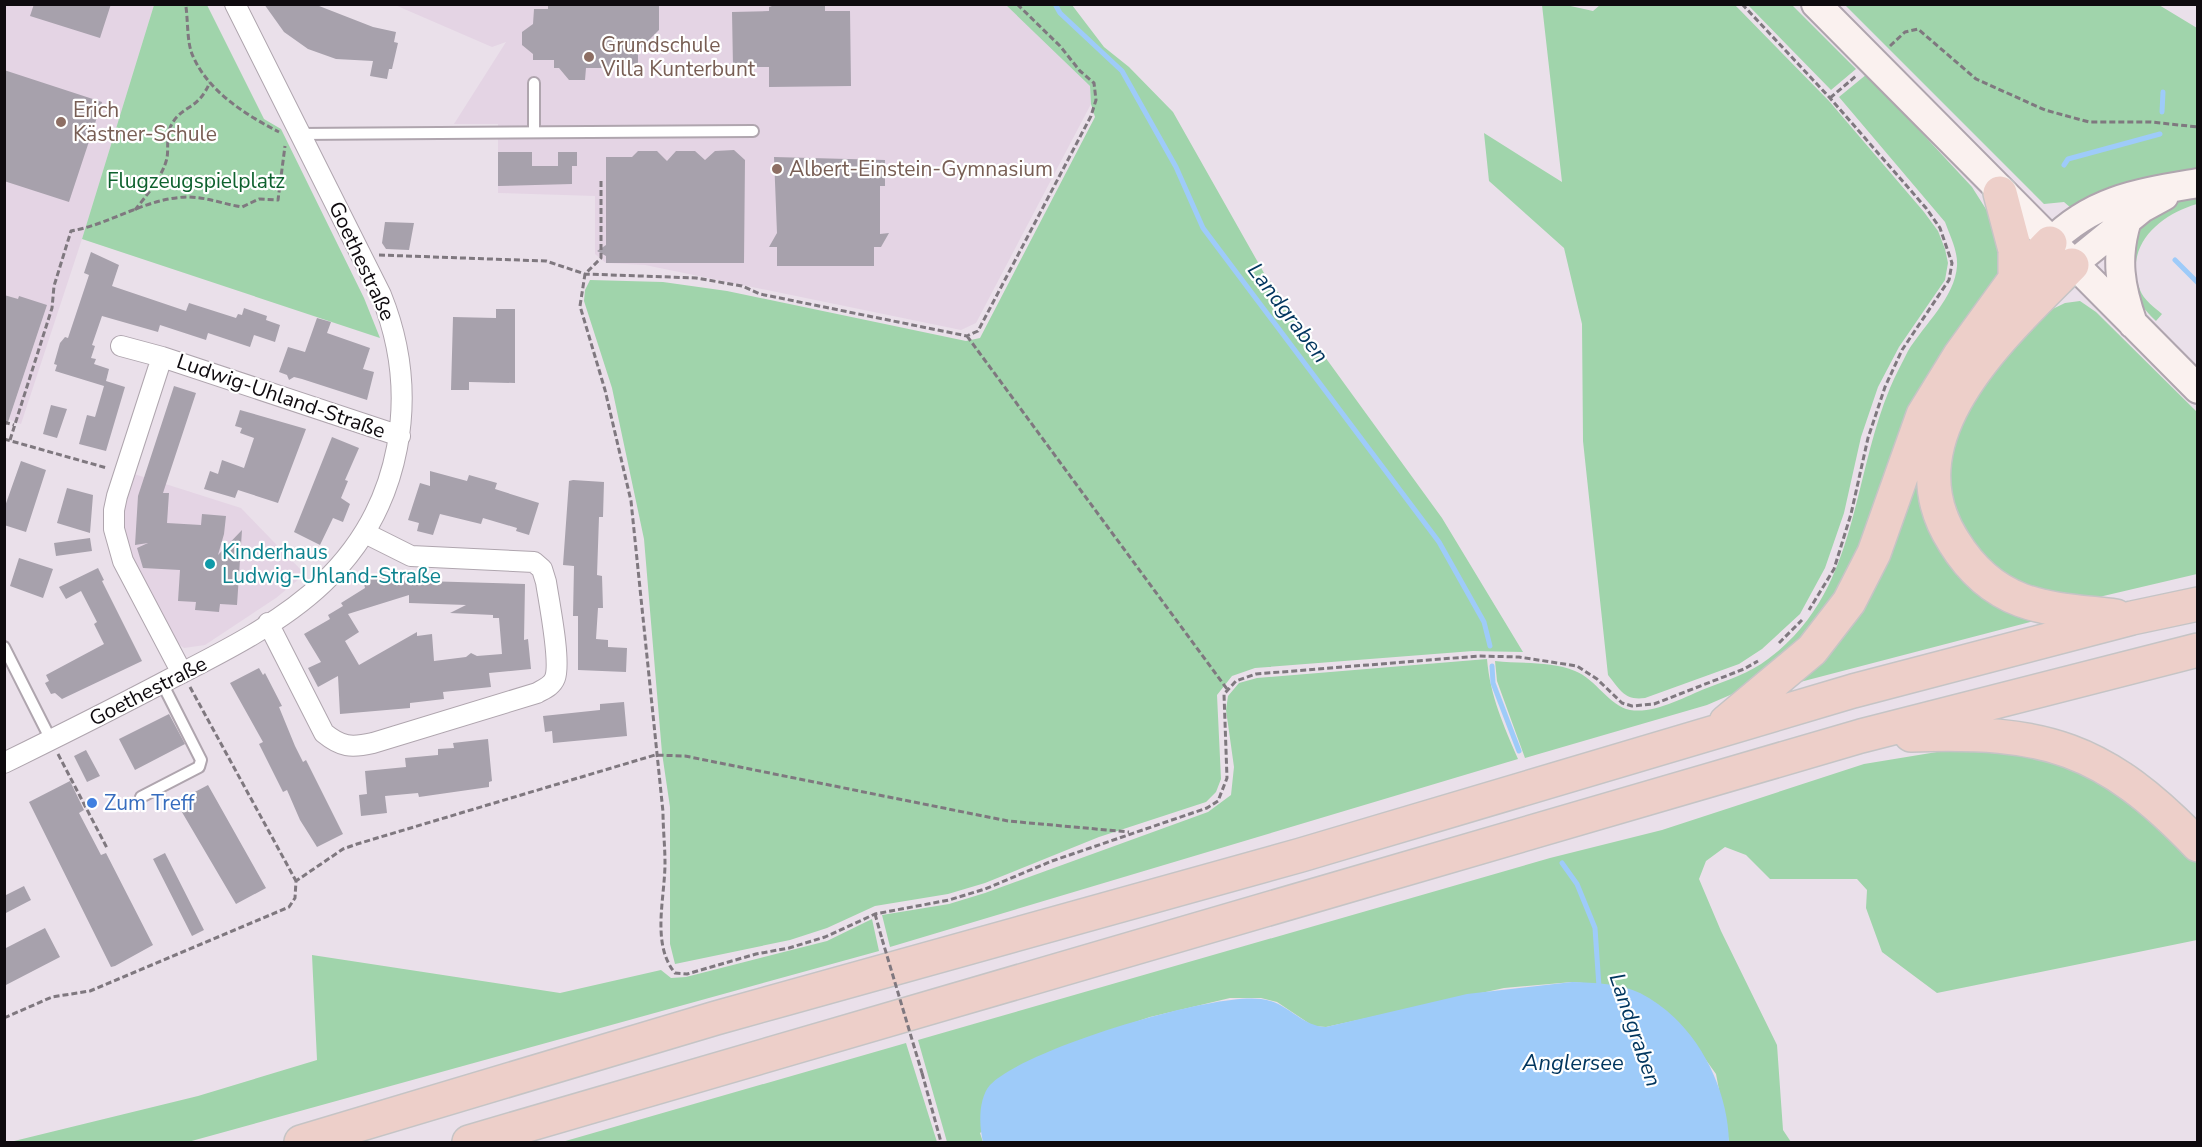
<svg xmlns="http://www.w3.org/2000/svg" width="2202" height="1147" font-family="'Nunito Sans',sans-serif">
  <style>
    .built { fill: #e4d4e4 }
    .green { fill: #a0d4ab }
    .water { fill: #9ecbf9 }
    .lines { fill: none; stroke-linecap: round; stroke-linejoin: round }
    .stream { stroke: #9ecbf9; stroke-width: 5 }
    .building { fill: #a7a1ac; fill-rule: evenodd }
    .service-casing { stroke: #afa5ae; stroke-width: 14 }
    .minor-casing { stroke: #afa5ae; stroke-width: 22 }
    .secondary-casing { stroke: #afa5ae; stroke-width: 32 }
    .motorway-casing { stroke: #c5c4c5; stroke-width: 36 }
    .path { stroke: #7f787f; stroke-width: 3; stroke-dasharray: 6 3; stroke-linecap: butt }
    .service { stroke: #fff; stroke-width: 10 }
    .minor { stroke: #fff; stroke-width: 20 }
    .secondary { stroke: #faf1ef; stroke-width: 28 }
    .motorway { stroke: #edcfc9; stroke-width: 33 }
    .path-bridge { stroke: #7f787f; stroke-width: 3; stroke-dasharray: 6 3; stroke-linecap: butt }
    .education-dot { fill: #8d6e63; stroke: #fff; stroke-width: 2 }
    .culture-dot { fill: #0f9aa8; stroke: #fff; stroke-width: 2 }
    .shop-dot { fill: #3f7fe0; stroke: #fff; stroke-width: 2 }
    .labels { text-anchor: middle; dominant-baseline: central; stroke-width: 4.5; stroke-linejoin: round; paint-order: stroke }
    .education-label { font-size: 21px; fill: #785e54; stroke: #fff; text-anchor: start }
    .park-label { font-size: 21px; fill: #0e612e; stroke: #fff }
    .street-label { font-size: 21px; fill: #0e0a0e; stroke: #fff }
    .culture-label { font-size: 21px; fill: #0d838f; stroke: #fff; text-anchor: start }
    .shop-label { font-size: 21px; fill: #366cbe; stroke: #fff; text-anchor: start }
    .water-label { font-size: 22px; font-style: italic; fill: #00355e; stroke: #fff }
  </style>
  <rect width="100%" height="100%" fill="#eae0ea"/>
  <path class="built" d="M5,5H154L82,239L21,424L5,418Z
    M395,5H1006L1090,86L1091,104L976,323L961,330L645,265L606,263L595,254V196L498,193V124H454L506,42L492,47Z
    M134,474L241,508L305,574L276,598L205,645L184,648L172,640L131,560L123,532V503Z"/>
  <path class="green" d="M154,5H207L264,119L281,129L364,298L380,338L82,239Z
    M1006,5H1072L1104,47L1129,67L1173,112L1264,273L1442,518L1523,652L1473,651L1255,668L1232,676L1217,695L1221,779L1216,792L1206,802L1099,837L985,883L948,894L875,906L827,928L790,940L675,964L670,944V807L662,753L644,539L612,388L584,301L585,290L590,280L663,282L727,291L966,341L980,338L1095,117L1091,104L1090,86Z
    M1600,5H1735L1829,101L1924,212L1938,231L1945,249L1948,263L1945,280L1899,347L1878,387L1861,437L1844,513L1825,568L1800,614L1762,649L1739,664L1645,698C1625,701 1620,690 1608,675L1583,441L1582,324L1564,248L1489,181L1484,133L1562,182L1542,5H1566L1593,11Z
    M1748,5H1792L1856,69L1831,90Z
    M1845,5H2159L2197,28V172L2071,208L2064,202L2044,204Z
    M1867,74L1972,187L1996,225L2002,277L1892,472L1823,626L1744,689L1707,705L1525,758L1497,681L1495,661C1521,664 1551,661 1575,671C1596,679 1609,706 1630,710C1655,714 1684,697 1707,688C1728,680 1750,673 1768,659C1858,593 1851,481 1890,388C1895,376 1902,363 1908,351C1924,325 1955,297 1957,266C1958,251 1950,236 1945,222L1839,97Z
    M2197,194V204C2159,215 2123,246 2140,290C2143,299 2155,308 2162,314L2156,321C2146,312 2133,296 2130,282C2128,266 2134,228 2147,217C2162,205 2180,199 2197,194Z
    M2080,301L2096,312L2197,412V574L2099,597L2055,596L2024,589L1972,548L1945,478L1958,422L2034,318L2065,303Z
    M1920,449L1929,515L2057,615L1781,687Z
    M1487,659C1490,696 1504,726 1518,759L890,947L882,915L949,904L985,893L1208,812L1231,795L1234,767L1226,710L1228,696L1239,683L1257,678Z
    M1949,750L2016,751L2070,760L2145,806L2197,857V940L1937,993L1882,952L1866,908L1867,890L1857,879H1770L1746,855L1725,847L1706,861L1699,879L1721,931L1777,1045L1783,1130L1791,1142H1729L1716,1074L1686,1032L1617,986L1572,982L1504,988L1326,1027L1313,1026L1277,1002L1261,998H1230L1150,1017L1097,1035L980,1133L983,1142H947L918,1040L1550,858L1662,830L1864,764Z
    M872,919L879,951L188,1142H10L198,1096L317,1060L312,955L560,993L661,970L671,978L686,977L827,941Z
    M906,1043L937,1142H562Z"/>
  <path class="water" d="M1572,982C1595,983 1619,983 1640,993C1694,1020 1728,1085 1729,1142H983C979,1126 978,1099 990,1085C1022,1050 1212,992 1261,999C1288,1002 1300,1026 1326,1027L1467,994Z"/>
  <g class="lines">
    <path class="stream" d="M1055,4L1060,13L1122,71L1176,167L1203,228L1439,542L1484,622L1490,646
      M2162,112L2163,92
      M2064,165L2068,159L2160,134
      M2175,260L2198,283
      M1492,666L1493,683L1519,751
      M1562,863L1577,884L1595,928L1599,987"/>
  </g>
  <path class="building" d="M34,4H111L100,38L30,16Z
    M264,4H314L373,27L396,32L394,42L398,43L392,69H389L387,79L370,76L373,61L336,59L308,49L284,32Z
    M548,4H659V30L638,51V68H586L585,80H569L559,68H554V60H533V54L522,45V32L533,24L534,9H548Z
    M778,4H825V11H850L851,86L769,87V67H733L732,12L769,11V7Z
    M4,70L102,102L69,202L4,181Z
    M734,150L745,160L744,263H606V256L597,251L606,245V157H632L638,151H657L667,161L676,151H695L705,160L715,151Z
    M498,152H532V166H558V152H577V166H572V184L498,186Z
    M774,157L885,160V186H880V234L889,233L881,247H874V266H777V247H769L777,233Z
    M385,222L414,223L409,250L386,249L382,243Z
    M91,252L119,265L112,286L186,311L189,303L236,318L238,314L242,315L244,308L267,316L266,320L280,325L275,342L254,335L250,347L208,333L206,340L160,325L158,332L102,316L92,345L95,346L91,358L96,359L94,364L109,369L106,381L125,387L106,451L79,444L87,415L95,417L104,386L55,371L57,365L54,364L60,343L65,337L68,338L89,275L84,273Z
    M4,295L18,299L19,296L47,305L7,425L4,424Z
    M496,309H515V383L469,382V390H451L453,317L496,318Z
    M317,318L331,322L327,333L370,348L363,369L374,372L367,400L302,379L294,377L289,380L287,375L279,372L288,347L305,352Z
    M174,386L196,393L163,493H169L167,523L201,525L202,514L226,516L224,534L218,555L242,530L237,605L220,604L219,612L195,610L196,602L178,601L180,570L143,568L137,548L148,543L135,545L138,496Z
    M51,405L67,409L57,438L43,434Z
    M240,410L306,429L278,503L238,490L235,498L204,489L210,471L218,474L222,460L244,468L254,438L240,433L242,428L235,426Z
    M332,437L359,448L345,480L348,481L341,498L350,504L343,522L333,518L320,545L294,532Z
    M21,461L46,470L26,532L4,525V509Z
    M430,471L467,481L469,475L497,483L495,489L539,503L529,535L516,531L517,528L483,518L481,524L440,514L433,535L417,531L419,523L408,520L420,483L430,486Z
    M573,480L604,482L603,517H599L597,575L602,576L603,608H598L596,639L608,640V647L627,648L626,672L578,670V616H573L574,566L563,565L569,481Z
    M67,488L93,495L90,533L57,523Z
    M90,538L92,551L56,556L54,543Z
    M19,558L53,569L43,598L10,586Z
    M98,568L104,580L102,581L142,661L62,699L55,693L51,694L45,683L49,681L46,675L104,644L94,624L97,622L81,591L66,599L59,587Z
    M386,572L388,580L525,584L524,640L528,639L531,669L489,673L491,687L443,692L444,699L410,703V708L340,714L338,676L318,687L308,668L321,662L304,634L330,619L328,615L343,606L341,603L365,588L363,579ZM409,595V603L466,605L450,613L493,615V618H499L502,654L477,656L471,653L466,657L434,661L432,634L417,636V632L359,665L345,641L359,632L348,614Z
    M259,668L263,675L265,673L282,706L279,707L295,746L303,762L306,760L343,834L317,847L300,820L287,790L283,792L259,744L263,742L230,683Z
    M624,702L627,736L553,743L552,731L545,732L543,716L600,710V704Z
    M169,714L185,744L135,770L119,739Z
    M488,739L492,781L489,782V787L419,797L418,793L385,796L387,813L361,816L359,795L367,794L365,771L406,767L405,758L438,755V749L454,748L453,743Z
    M86,750L100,776L87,782L74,756Z
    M70,781L84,810L79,813L101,855L106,853L153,945L115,966L111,967L29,802Z
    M208,785L266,888L236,904L176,802Z
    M165,853L204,930L192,936L153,859Z
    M24,886L31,900L4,914V896Z
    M45,928L60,957L4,986V949Z"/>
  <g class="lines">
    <defs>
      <path id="service" d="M534,132V83
        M298,134L753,131
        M4,647L51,740
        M141,797L199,767L201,760L162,683"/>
      <path id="minor" d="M121,346L162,357L400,436
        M162,357L117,496L114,510V529L123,561L182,673
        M268,623L324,733C341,747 351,748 373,743L537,693C544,689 552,686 555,678C561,661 549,602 546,582L542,569L534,562L411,556L365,533
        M4,763C59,736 113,709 166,681C219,654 280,624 323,583C403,507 421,394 381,295L235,4"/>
      <path id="secondary" d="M1816,4L2198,389
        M2127,220C2115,258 2120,287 2133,324
        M2050,243C2093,199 2140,193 2198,183
        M2072,265L2142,208L2164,196"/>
      <path id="motorway" d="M2000,193L2015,250V279
        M2072,265C2005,333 1886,437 1954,542C1970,568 1992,589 2021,600C2051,611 2085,612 2116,616
        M1726,722L1812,650L1849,602L1874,553L1923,415L1960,355L2015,279L2050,243
        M1911,735C2045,730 2104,747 2198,845
        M301,1142L716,1018L1301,855L1853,691L2132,618L2198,604
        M469,1142L1861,736L2198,650"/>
    </defs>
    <use href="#service" class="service-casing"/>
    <use href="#minor" class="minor-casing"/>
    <use href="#secondary" class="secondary-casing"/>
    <use href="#motorway" class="motorway-casing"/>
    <path class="path" d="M1742,4L1830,98L1926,208L1940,228L1952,263L1949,280L1902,350L1885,387L1868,438L1851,514L1834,569L1809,610
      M186,7C188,22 187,41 192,54C207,91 246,115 279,132
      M1890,46L1905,32L1918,29L1976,79L2045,110L2089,122H2151L2198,127
      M1830,98L1856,76
      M601,181V258L585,274L580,306L605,390L631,501L663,812C663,829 665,846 665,863C665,898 651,944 675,973L687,974L756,954L789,948L825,937L875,914L949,900L985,889L1052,861L1207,808L1218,801L1227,778L1224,694L1236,681L1256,674L1479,656L1519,657L1577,666L1597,679L1622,703L1632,706L1654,704L1744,669L1758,661
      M135,210C146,196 163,176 167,158C169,146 165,134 173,122C184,105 198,110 210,82
      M379,255L546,261L585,274L696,278L742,286L760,294L967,336L978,331L1091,116L1096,100L1094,83L1080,71L1060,46L1017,4
      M967,336L1227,689
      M4,422L14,425
      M4,439L107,468
      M10,440L52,308L54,286L71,231C111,224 146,198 187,197C207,197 223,204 242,207L259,199L278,200L285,146
      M1779,643L1802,620
      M190,687L296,881
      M58,754L107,848
      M875,914L882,939
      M4,1018L52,997L90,991L289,907L295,898L296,881L343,849L357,844L655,755L685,756L1008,821L1129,832
      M922,1073L941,1142"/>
    <use href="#service" class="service"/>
    <use href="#minor" class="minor"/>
    <use href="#secondary" class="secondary"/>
    <use href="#motorway" class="motorway"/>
    <path class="path-bridge" d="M882,939L922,1073"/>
  </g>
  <g class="education-dot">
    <circle cx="589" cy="57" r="6"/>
    <circle cx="61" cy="122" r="6"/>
    <circle cx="777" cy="169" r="6"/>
  </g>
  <circle class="culture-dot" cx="210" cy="564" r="6"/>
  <circle class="shop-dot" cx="92" cy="803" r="6"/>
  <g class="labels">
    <g class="education-label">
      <text x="601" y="45">Grundschule<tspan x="601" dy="24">Villa Kunterbunt</tspan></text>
      <text x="73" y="110">Erich<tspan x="73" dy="24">Kästner-Schule</tspan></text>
      <text x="789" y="169">Albert-Einstein-Gymnasium</text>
    </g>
    <g class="park-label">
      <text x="196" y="181">Flugzeugspielplatz</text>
    </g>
    <g class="street-label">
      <text transform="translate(362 261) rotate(65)">Goethestraße</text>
      <text transform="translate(281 396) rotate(19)">Ludwig-Uhland-Straße</text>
      <text transform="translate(148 691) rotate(-27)">Goethestraße</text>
    </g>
    <g class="culture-label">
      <text x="222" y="552">Kinderhaus<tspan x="222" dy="24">Ludwig-Uhland-Straße</tspan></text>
    </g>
    <g class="shop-label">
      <text x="104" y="803">Zum Treff</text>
    </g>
    <g class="water-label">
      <text transform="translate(1288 313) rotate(53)">Landgraben</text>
      <text transform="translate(1635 1030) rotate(71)">Landgraben</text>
      <text x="1573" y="1063">Anglersee</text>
    </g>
  </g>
  <rect width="2202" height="1147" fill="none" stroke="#0e0a0e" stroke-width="12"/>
</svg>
